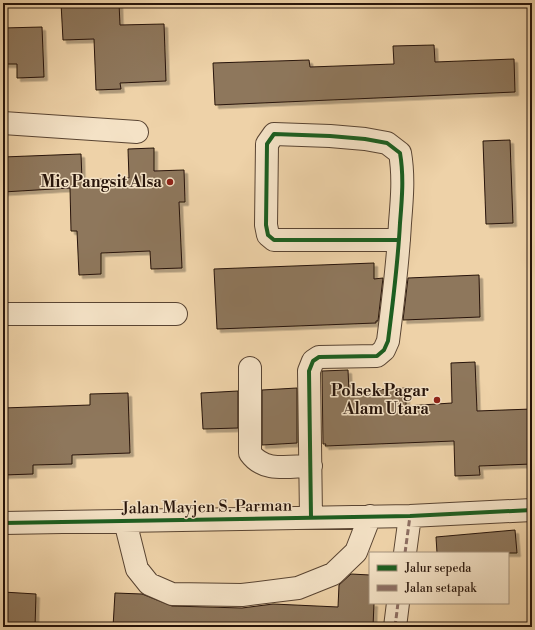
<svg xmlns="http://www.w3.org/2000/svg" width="535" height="630" font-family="'Libre Bodoni',serif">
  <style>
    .building { fill: #8e775c; stroke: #27140a; filter: url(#shadow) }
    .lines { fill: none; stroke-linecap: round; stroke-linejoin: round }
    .minor-casing { stroke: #594432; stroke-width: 24 }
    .minor { stroke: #f4e2c6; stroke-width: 22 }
    .quiet { stroke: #8d6e63; stroke-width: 3; stroke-dasharray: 6 3; stroke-linecap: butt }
    .cycleway-casing { stroke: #f4e2c6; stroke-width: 6 }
    .cycleway { stroke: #1b5e20; stroke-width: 4 }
    .poi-dot { fill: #8f2418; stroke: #f4e2c6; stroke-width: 1.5 }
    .labels { text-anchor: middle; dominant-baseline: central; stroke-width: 3; stroke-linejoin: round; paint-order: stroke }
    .poi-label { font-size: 16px; font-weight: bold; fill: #27140a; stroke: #f4e2c6; text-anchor: end }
    .street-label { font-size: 16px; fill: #27140a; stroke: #f4e2c6 }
  </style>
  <defs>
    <filter id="shadow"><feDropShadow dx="3.5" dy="3.5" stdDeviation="0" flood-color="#0004"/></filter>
  </defs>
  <rect width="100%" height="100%" fill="#eed2a8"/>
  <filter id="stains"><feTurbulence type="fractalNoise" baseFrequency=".005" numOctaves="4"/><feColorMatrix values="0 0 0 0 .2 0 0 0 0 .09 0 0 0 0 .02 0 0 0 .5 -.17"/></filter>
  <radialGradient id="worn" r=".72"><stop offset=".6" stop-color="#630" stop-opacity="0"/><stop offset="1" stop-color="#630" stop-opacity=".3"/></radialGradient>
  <path class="building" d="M61,3H119L120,25L164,24L166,81L120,83L121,89L96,90L94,39L63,40Z
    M42,27L44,77L17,78V64H3V28Z
    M434,45L435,62L514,59L515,92L215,105L213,63L309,60L310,67L394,64L393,46Z
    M510,140L513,223L486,224L483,141Z
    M154,148V171L184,170L185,202H179L182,268L151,269L150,251L101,253V274L79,275L77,231H71L70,188L3,192V157L81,154L82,180L129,178L128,149Z
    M374,263V279L383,278L378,321H376V323L217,329L214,269Z
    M479,275L480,317L403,320L408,278Z
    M475,362L477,411L532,409V464L479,466L480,475L455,476L454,441L325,446L326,444H323L322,371L348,370L349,392L406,388V406L452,403L451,363Z
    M297,388V443L262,445V390Z
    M238,391V428L203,429L201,393Z
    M128,393L130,453L72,455V464L33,465V474L3,475V408L90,405V394Z
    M515,530L517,553H437L436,537Z
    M351,574L370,575V603H374L373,627H113L115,593L142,594L172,606L242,608L273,604L338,607L339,585Z
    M3,592L36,594L35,627H3Z"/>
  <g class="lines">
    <defs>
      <path id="minor" d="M3,123L137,132
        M3,314H176
        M250,368V453C264,473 289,466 311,466
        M311,517L309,371L313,361L319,357L377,356L384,350L388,341C393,302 398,262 400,223C402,199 404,176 400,153L387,143L365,139L330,136L274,134L267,144L266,225L268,235L274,240H399
        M125,521L137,569L149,584L172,594L242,595L298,588L333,574L356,552L370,516
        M3,523L410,516L532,510
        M405,553L410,516
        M395,627L398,603"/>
    </defs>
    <use href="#minor" class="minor-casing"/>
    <use href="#minor" class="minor"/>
    <path class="quiet" d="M405,553L410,516
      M395,627L398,603"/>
    <defs>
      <path id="cycleway" d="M311,517L309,371L313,361L319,357L377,356L384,350L388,341C393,302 398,262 400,223C402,199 404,176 400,153L387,143L365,139L330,136L274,134L267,144L266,225L268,235L274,240H399
        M3,523L410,516L532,510"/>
    </defs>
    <use href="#cycleway" class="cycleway-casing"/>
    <use href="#cycleway" class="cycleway"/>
  </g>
  <g class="poi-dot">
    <circle cx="170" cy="182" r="4"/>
    <circle cx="437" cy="400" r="4"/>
  </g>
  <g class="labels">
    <g class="poi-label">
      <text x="162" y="182">Mie Pangsit Alsa</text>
      <text x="429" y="391">Polsek Pagar<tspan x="429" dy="18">Alam Utara</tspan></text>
    </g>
    <g class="street-label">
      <text transform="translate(207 507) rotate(-1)">Jalan Mayjen S. Parman</text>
    </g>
  </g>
  <rect width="535" height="630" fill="none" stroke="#eed2a8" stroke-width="16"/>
  <rect x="4" y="4" width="527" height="622" fill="none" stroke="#27140a" stroke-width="2"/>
  <rect x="8" y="8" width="519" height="614" fill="none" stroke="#27140a"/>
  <rect x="369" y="552" width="140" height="52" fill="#f4e2c6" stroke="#a2907b"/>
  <rect x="377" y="565" width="20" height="6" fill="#1b5e20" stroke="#a2907b"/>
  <text x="405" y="572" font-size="12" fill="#27140a">Jalur sepeda</text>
  <rect x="377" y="585" width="20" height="6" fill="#8d6e63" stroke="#a2907b"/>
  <text x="405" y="592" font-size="12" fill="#27140a">Jalan setapak</text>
  <rect width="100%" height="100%" filter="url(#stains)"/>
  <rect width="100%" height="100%" fill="url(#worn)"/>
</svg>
